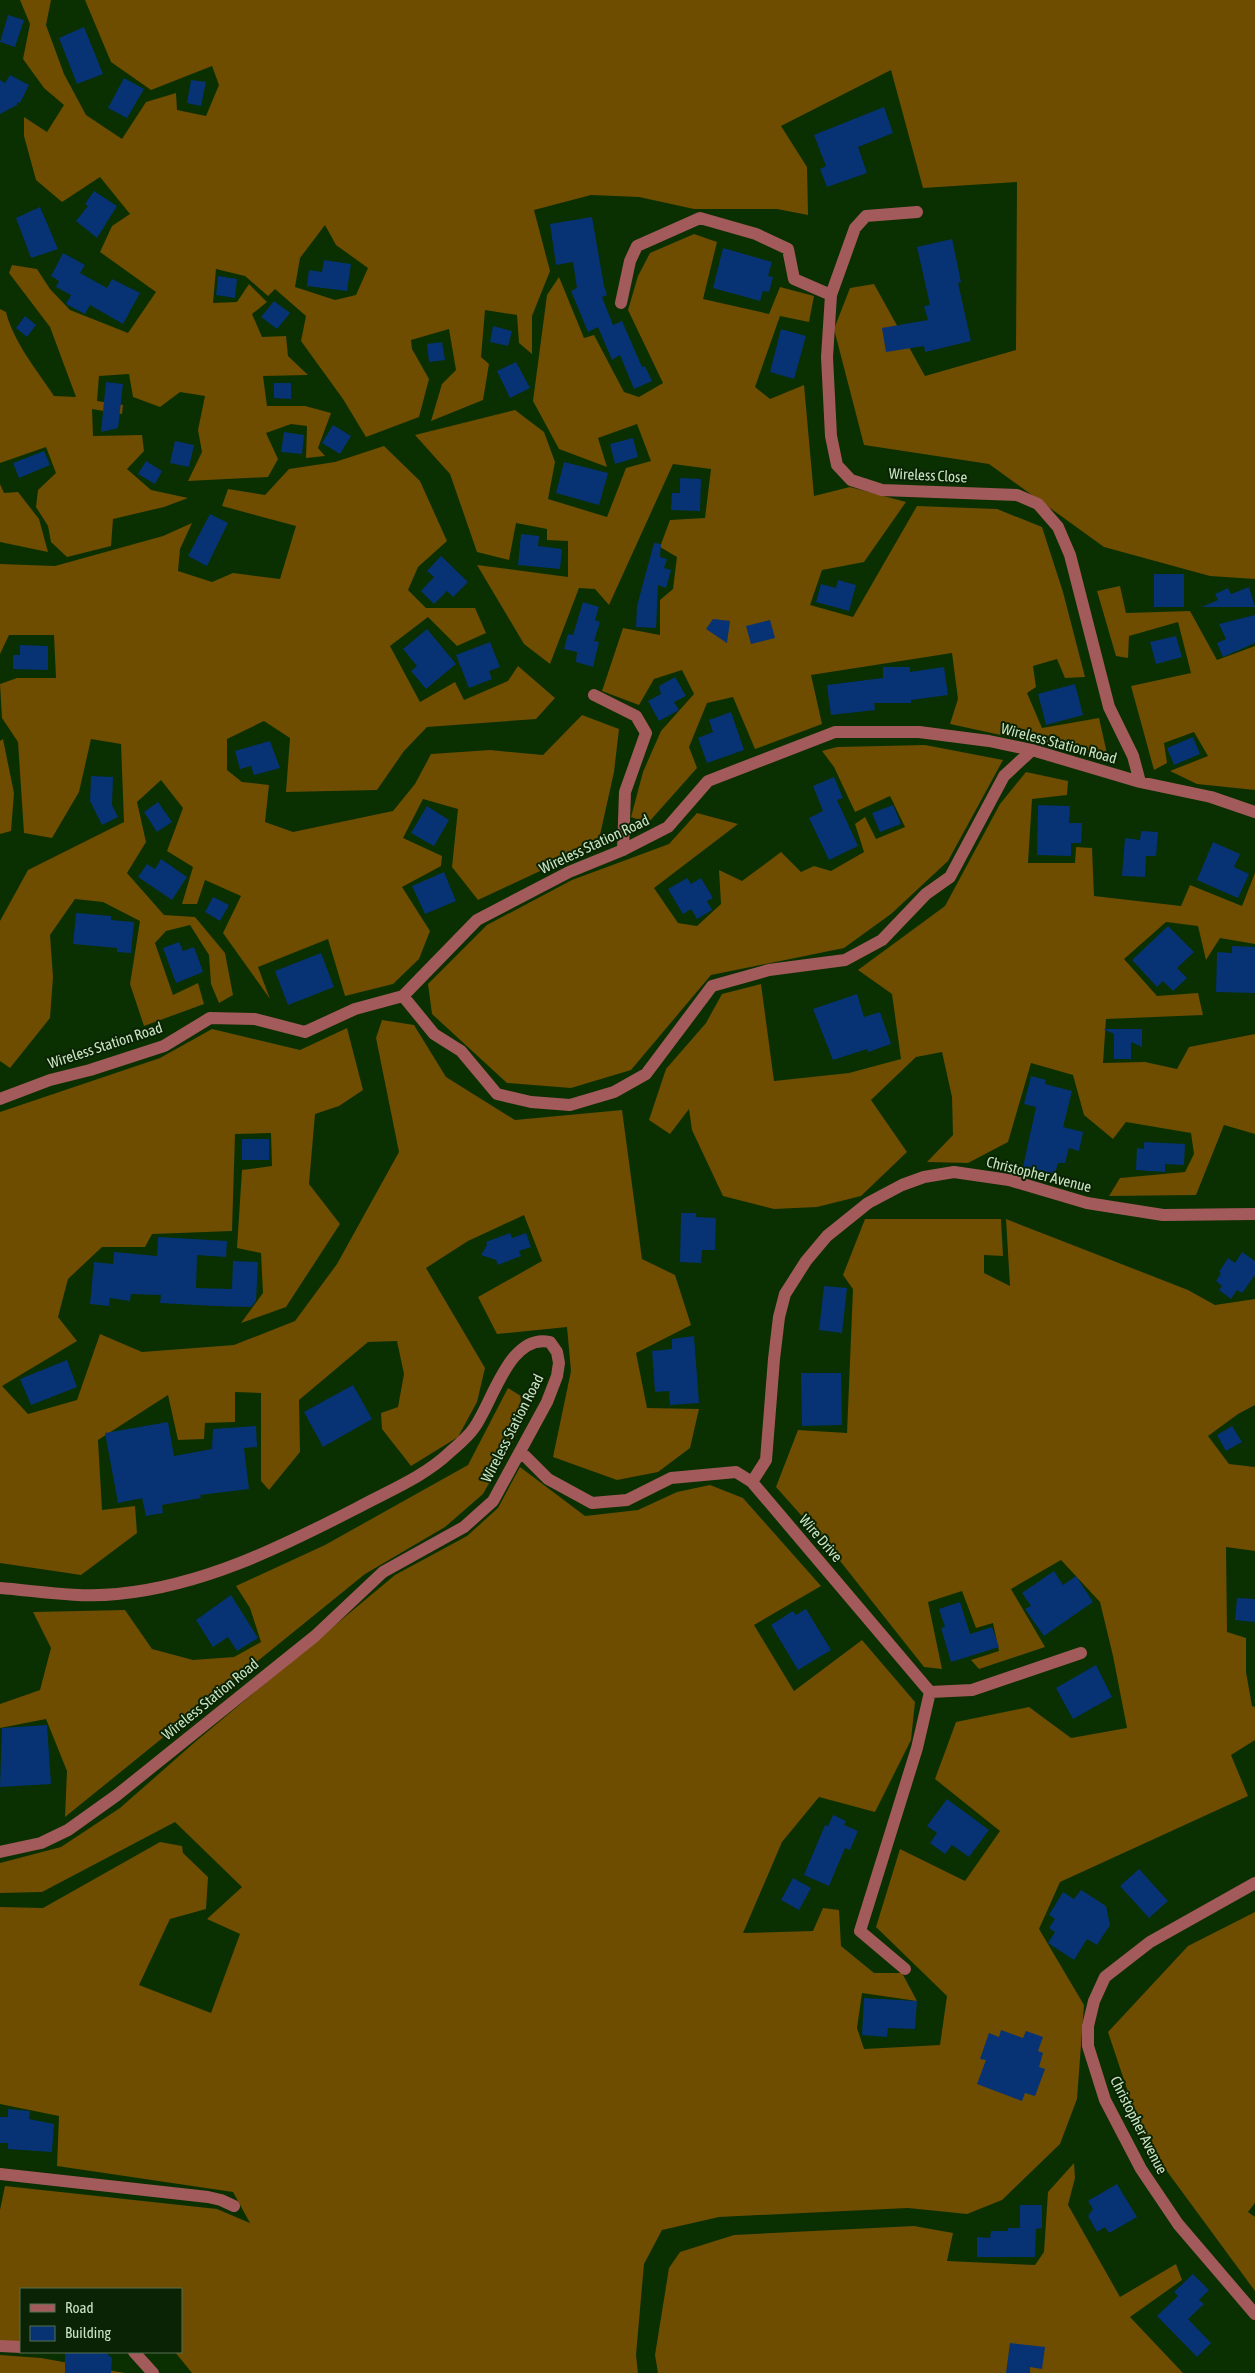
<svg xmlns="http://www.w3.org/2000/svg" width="1255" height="2373" font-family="'Asap Condensed',sans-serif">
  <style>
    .forest { fill: #6e4c00; fill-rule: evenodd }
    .building { fill: #073375 }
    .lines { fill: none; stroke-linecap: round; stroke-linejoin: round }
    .minor { stroke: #a35a5b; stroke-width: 12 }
    .labels { text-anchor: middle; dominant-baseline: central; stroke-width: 4; stroke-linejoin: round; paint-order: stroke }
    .street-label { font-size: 15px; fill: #c9e4c2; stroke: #0a2304 }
  </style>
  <rect width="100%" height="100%" fill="#0a2f00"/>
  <path class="forest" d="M20,0H51L46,25L64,74L86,115L122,139L146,102L176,93L177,110L206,116L219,85L212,66L151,90L111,62L85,0H1255V579L1210,576L1104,547L989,464L864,445L834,329L850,288L874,284L925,376L1016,350L1017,182L923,188L891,70L781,126L807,167L808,215L777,209H694L639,197L591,195L534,210L550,271L532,316V354L519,343L517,315L485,310L481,357L489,364L483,400L431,421L442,384L456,370L449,329L411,340L412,349L429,379L419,417L366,437L343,399L301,341L306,316L275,289L268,296L245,276L216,269L213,303L237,302L249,284L267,302L252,314L262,337L286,336L288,356L308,375L263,376L267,406H305L331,413L318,448L325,456L306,458L307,426L291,424L266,433L278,459L268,477L188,481L202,452L198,430L205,396L180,392L160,407L133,397L129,374L99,376L97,401L123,405L122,414L92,409L93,436L142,435L144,451L127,469L151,490L188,498L164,507L113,519L111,546L67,557L51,542L48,526L36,507L38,490L56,473L46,447L0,463V309L6,312C14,343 37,370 54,396L76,397L50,327L9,273L12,265L37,269L50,289L70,310L128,333L156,292L100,252L112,226L130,214L100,177L62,202L36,180L24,136V117L47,132L64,105L44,88L23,59L30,24ZM325,225L336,245L368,268L356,295L335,300L295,287L300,258Z
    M694,234L717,242L703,299L769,314L780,287L814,296L809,322L780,316L755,387L770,399L804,385L814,496L850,487L906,502L864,562L822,570L810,605L853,617L917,506L997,509L1042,527L1063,592L1085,677L1065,678L1057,659L1033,666L1036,687L1027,693L1042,728L1099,718L1108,758L950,724L958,699L952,653L811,675L822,724L755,749L733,697L707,703L689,747L697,768L648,823L631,817L643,772L661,731L694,694L682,670L654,679L639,705L602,691L623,628L660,635V600L673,589L677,557L660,547L670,520L705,518L711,469L673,464L609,605L595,589L579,588L550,664L524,644L477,565L568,577V541L547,540V529L516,523L509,560L477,552L450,474L415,435L515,410L544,432L555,462L548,499L607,517L626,468L651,461L637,424L598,438L607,467L559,449L533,401L547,295L559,277L584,338L594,335L624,392L639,397L663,383L628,310L638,276L650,253Z
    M384,446L420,481L447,541L418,567L408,590L426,608H475L486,633L457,646L428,617L390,646L420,702L455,682L464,700L508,681L518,666L555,698L536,719L427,727L404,751L377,790L286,792L290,738L264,721L227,739V770L242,782L269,785L265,822L293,832L393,811L415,784L431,754L490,750L543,755L582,715L619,729L614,772L598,844L478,900L452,867L458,809L423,799L403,838L442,856L441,866L402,887L430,931L419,959L393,984L345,996L328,939L258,967L270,999L223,933L241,896L205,880L197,904H182L193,867L167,851L183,808L161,780L137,802L146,842L127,873L164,915L195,917L225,953L233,995L219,1003L211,984L209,955L190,925L166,931L155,943L173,995L198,983L204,1004L144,1026L130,984L140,921L103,902L75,899L50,935L53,977L50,1018L10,1068L0,1061V921L28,870L124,822L121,744L91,739L79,792L52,838L24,833L18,742L2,718L0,684L17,678H56L54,635H9L0,654V564L55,566L163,536L192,523L180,549L178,571L212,582L233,573L280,579L296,526L222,506L228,489L265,495L289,469L335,462Z
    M0,484L4,493L18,492L39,519L48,552L0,542Z
    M1120,586L1126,613L1190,611L1217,660L1255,646V790L1197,784L1170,771L1208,756L1194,732L1164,743L1167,763L1154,770L1131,686L1191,673L1178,622L1129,636L1128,658L1116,656L1097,591Z
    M3,739L14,793L11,831L0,834V741Z
    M925,745L1003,760L948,861L891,914L844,948L711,975L631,1070L571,1088L507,1083L432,1014L428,984L487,925L572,880L669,844L697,813L738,824L654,888L678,923L697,926L721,904L719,870L742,881L781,852L801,872L814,866L831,871L864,852L855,824L865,817L876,839L905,827L890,796L855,812L834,767L822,751L837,747Z
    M1026,772L1068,781L1067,795L1032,799L1028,863H1075L1076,847L1092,848L1094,896L1181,906L1190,885L1242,906L1255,873V944L1220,938L1206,960L1198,926L1166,922L1124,959L1157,996L1198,993L1203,1015L1106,1019L1103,1063L1145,1062L1177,1069L1189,1047L1255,1034V1134L1224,1125L1196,1195L1109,1196L1120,1178L1185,1172L1194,1154L1191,1133L1126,1122L1113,1139L1084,1115L1073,1075L1031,1063L1008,1142L968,1163L927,1162L953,1135L952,1097L942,1052L916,1057L871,1100L907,1152L861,1196L817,1207L774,1209L723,1196L692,1130L689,1109L670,1134L649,1120L666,1069L706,1023L722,994L761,984L774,1081L849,1073L901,1059L892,994L858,970L945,906L1000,804Z
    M382,1020L414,1025L446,1077L515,1120L622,1110L642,1259L675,1275L691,1325L636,1353L647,1408L699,1409L690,1448L658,1472L617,1480L553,1457L571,1371L567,1327L497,1334L478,1297L542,1261L524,1215L468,1241L426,1268L485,1368L477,1402L458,1437L411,1466L382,1429L381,1413L398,1407L404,1374L397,1341L368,1342L299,1400L300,1452L269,1490L261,1481V1393L235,1392V1422L205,1423L204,1439L178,1440L168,1395L98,1440L102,1510L135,1506L137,1533L81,1575L0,1563V1112L160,1058L212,1029L300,1050L347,1028L363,1090L339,1106L315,1114L309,1184L340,1224L286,1307L241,1323L263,1293L261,1253L237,1248L242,1170L272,1166L271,1133L235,1134L232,1231L152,1234L145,1247H102L68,1279L58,1317L77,1341L2,1386L28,1414L77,1400L100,1334L142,1352L234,1345L295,1321L337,1264L399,1152L376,1038Z
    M865,1219H1001L1003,1256L984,1255V1273L1010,1286L1006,1219L1188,1290L1215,1305L1255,1299V1405L1238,1414L1208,1436L1229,1464L1255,1467V1551L1226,1547L1227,1632L1246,1638V1672L1252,1706L1255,1707V1740L1231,1755L1248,1796L1060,1882L1039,1929L1084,2005L1077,2099L1060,2144L1002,2200L967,2214L908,2208L719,2217L662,2230L644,2264L636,2355L638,2373H192L175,2352H181V2289H21V2342H0V2210L5,2186L217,2209L250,2223L233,2192L57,2166L59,2116L0,2104V1907L43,1908L160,1842L182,1846L183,1853L208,1877L206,1909L170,1919L139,1985L211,2013L240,1934L207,1919L242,1887L175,1822L42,1892L0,1893V1863L61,1847L120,1808L195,1742L395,1575L467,1536L498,1508L520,1467L585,1516L638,1510L677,1492L710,1485L743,1498L821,1586L754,1625L794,1691L862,1640L915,1702L911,1740L875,1812L819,1797L782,1842L743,1933L813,1931L823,1908L839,1910L841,1946L874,1973H902L917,2001L862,1993L857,2028L864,2049L940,2045L947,1996L876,1927L900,1849L965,1881L1000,1831L935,1779L956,1722L1029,1707L1071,1738L1127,1728L1113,1656L1100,1602L1061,1560L1011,1589L1045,1647L979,1669L971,1660L999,1651L993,1623L976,1628L962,1591L928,1602L942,1669L924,1667L825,1542L776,1487L798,1430L847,1433L853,1289L843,1275Z
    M508,1388L521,1396L520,1428L483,1494L445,1527L365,1574L65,1817L67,1771L46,1719L0,1728V1704L40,1690L51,1648L33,1612L125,1610L152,1649L193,1660L234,1657L261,1642L250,1608L236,1586L325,1545L468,1465Z
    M1255,1912V2203L1248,2212L1255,2217V2291L1144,2140L1108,2032L1188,1946Z
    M1074,2163L1075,2178L1068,2205L1120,2297L1176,2264L1182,2280L1130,2317L1183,2373H658L655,2355L669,2268L680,2252L734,2235L914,2226L953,2233L947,2261L1035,2265L1044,2252L1048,2192Z
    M0,2355L41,2358L125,2373H0Z"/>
  <path class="building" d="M8,15L24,20L15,47L0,42Z
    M84,27L103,74L77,84L59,38Z
    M10,75L29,85L20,103L17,102V105L0,114V80L5,83Z
    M124,78L144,89L127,118L108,108Z
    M191,80L206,82L201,106L187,103Z
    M884,107L893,133L858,147L867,173L827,187L820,169L826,166L814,135Z
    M94,191L117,206L97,238L76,221L88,206L85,204Z
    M40,207L58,249L31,258L16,218Z
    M592,217L604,286L607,295L602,297L613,325L622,321L642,367L645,366L652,381L634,389L620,355L612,360L598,327L588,332L571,291L577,288L573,262L556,265L550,224Z
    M952,239L961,282L958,283L971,341L925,352L924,346L886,352L882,328L928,320L924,306L930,305L917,247Z
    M723,248L772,262L768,276L773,277L769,292L763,291L760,301L713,288Z
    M63,253L85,265L80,273L107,288L112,279L140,293L123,324L90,305L85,314L66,304L71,295L56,287L59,281L51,276Z
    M324,260L351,264L347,291L307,286L309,270L322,272Z
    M218,276L237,279L235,298L216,295Z
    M274,301L290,313L277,329L261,317Z
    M25,316L36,325L27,337L16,328Z
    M493,326L512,331L508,346L490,342Z
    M781,329L806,336L794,379L770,372Z
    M442,342L445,360L429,362L427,344Z
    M516,362L530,388L510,398L497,371Z
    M106,382L123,384L118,428L101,432Z
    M274,383H291V399L274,398Z
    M333,425L351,436L340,454L322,443Z
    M284,432L304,435L302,454L281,452Z
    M633,438L638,457L615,464L610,444Z
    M175,441L194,445L189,467L170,463Z
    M44,451L50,465L19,478L13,463Z
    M146,461L162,471L155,484L138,474Z
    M564,462L608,473L599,505L556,493Z
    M680,478L701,479L700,511L671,510L672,493H680Z
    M210,514L228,523L207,566L188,556Z
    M521,534L539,536L538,546L562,549L560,569L518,565Z
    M654,543L661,544L660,557L667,559L664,568L671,570L666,588L658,585L656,628L636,627L637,606Z
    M441,556L468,582L453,597L447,591L434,604L421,591L434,577L427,571Z
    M1154,574H1184V607H1154Z
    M838,580L856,585L849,611L816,602L821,584L836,588Z
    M1249,587L1255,607H1202L1218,600L1215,594L1228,588L1231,594Z
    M583,602L599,607L595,620L600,622L594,641L599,642L593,667L576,662L577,652L564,649L568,634L573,635Z
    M1255,615V643L1223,657L1217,643L1226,639L1219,624Z
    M713,619L730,621L727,643L706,629Z
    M770,620L775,638L751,644L746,626Z
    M427,629L456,664L426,689L411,671L417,666L403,649Z
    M1176,636L1182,657L1156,664L1150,642Z
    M490,642L500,667L489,671L492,679L469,688L456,655Z
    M20,645L48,646V670L13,669V655H20Z
    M883,667H910V672L944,667L948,695L911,700V703H874L875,710L831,715L827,685L883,678Z
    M675,677L686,696L674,702L679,710L659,721L648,701L661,694L659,686Z
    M1075,684L1083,715L1046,725L1038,694Z
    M731,712L744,750L707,763L698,738L713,732L709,720Z
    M1193,737L1200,754L1174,765L1167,748Z
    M270,741L280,768L254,775L251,766L240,769L235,751Z
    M91,776L113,777L112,805L118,817L102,825L90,801Z
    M834,777L843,798L837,800L858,846L829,860L809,818L823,811L813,786Z
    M158,802L172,822L157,832L144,812Z
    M893,805L901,824L880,832L872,813Z
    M1038,805L1070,806L1069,823H1082L1081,843H1071V856L1037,855Z
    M427,806L449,820L434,846L411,833Z
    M1141,831L1158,832L1156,856H1146L1145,877L1122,876L1125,838L1140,840Z
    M1213,842L1240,854L1234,867L1249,874L1238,898L1197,880Z
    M161,859L187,877L172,900L138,877L147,864L155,869Z
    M444,872L456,901L425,914L412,886Z
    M687,878L691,884L701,878L713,898L707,901L712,910L697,919L691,909L683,914L668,889Z
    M213,897L229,905L220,921L205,912Z
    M76,913L111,916V920L134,922L131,953L117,952V948L73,944Z
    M1168,926L1194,952L1177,968L1187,978L1173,991L1163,981L1157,987L1132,960Z
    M179,942L183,951L194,947L203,972L176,983L163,948Z
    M1232,946L1255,947V993L1216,992L1217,952L1232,953Z
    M321,953L334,987L288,1005L275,971Z
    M857,994L864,1017L880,1012L891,1044L868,1052L867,1049L833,1060L813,1009Z
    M1103,1029H1142V1047L1131,1042V1059H1114V1034Z
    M1031,1076L1046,1080L1045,1084L1072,1091L1063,1127L1083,1132L1079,1151L1069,1148L1065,1163H1058L1055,1174L1023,1167L1036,1107L1024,1104Z
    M242,1139H269V1160H242Z
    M1144,1142L1185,1144L1184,1165L1165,1164V1172L1136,1170L1137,1148L1144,1149Z
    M681,1213H696V1217L716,1218L715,1250H702L701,1263L680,1262Z
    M510,1233L512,1238L526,1233L531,1247L519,1251L521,1256L498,1265L496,1260L481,1255L487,1245L486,1242Z
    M158,1237L227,1241L226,1257L197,1255L196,1288L232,1289L233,1261L258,1262L256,1301L251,1307L215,1306L160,1303L161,1295L131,1294L130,1301L110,1298L109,1306L90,1304L94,1262L113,1264L114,1252L157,1256Z
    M1242,1252L1255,1261V1275L1242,1293L1237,1290L1231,1299L1219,1290L1222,1286L1216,1281L1221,1273L1219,1272L1228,1258L1235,1263Z
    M824,1286L847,1288L842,1333L819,1330Z
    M694,1336L699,1403L670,1405L669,1391L655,1392L652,1351L672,1349V1339Z
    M67,1360L77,1387L31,1405L20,1379Z
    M801,1373H841L842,1425L802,1426Z
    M353,1385L372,1419L323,1447L304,1412Z
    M168,1422L174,1456L212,1449L213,1429L256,1426L257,1447L244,1448L249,1489L200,1495L201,1498L162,1505L163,1513L146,1516L142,1498L118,1503L105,1433Z
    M1232,1426L1242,1442L1226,1451L1217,1435Z
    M1054,1571L1063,1585L1076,1576L1093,1602L1044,1636L1025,1609L1031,1606L1022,1593Z
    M231,1595L258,1638L237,1651L228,1637L213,1647L196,1620Z
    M1237,1598L1255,1599V1622L1235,1620Z
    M960,1602L970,1634L992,1627L999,1647L951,1662L941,1628L945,1627L939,1609Z
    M806,1609L831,1650L798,1670L771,1625L793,1611L796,1615Z
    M1096,1665L1112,1697L1073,1719L1056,1688Z
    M47,1725L51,1784L0,1787L2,1728Z
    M947,1799L989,1830L969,1857L952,1845L945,1854L930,1843L937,1833L927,1826Z
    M833,1815L846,1821L844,1825L858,1831L850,1850L845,1848L829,1886L804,1875L825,1825L828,1826Z
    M1139,1869L1168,1901L1149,1918L1120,1886Z
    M793,1878L811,1888L799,1910L781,1900Z
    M1081,1890L1106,1906L1110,1925L1097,1945L1087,1939L1074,1960L1048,1943L1055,1932L1049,1928L1055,1919L1049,1915L1063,1892L1074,1899Z
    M864,1998L917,2001L915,2029L888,2028L887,2037L862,2035Z
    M1001,2030L1023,2038L1026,2031L1043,2037L1038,2051L1043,2053L1039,2067L1045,2069L1035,2096L1025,2093L1022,2101L977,2084L986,2060L980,2059L989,2033L999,2037Z
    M8,2109L30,2111L29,2119L54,2124L52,2152L8,2149V2143H0V2117H8Z
    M1117,2184L1137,2217L1109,2233L1105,2227L1097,2232L1088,2216L1093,2209L1088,2201Z
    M1020,2205H1042V2228L1036,2229L1035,2257H977V2237L990,2238L991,2231H1008V2228H1020Z
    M1193,2274L1209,2290L1199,2300L1204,2304L1188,2319L1211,2343L1197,2357L1157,2316L1178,2296L1174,2292Z
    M1010,2343L1045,2347L1042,2369L1030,2367V2373H1006Z
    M65,2352H105L112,2358L111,2373H65Z"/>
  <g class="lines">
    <path class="minor" d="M831,295L855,228L866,216L917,212
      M621,303L630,261L637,246L700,218L756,234L788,249L794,279L831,295L827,357L831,436L837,465L851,480L882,490L1017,495L1038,504L1058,527L1070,555L1109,707L1133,756L1140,782
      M594,695L636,716L646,733L625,792L623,850
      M403,996L434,1034L461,1051L497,1094L531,1102L570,1105L614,1092L646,1074L712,986L769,970L845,960L882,940L926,894L950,877L1004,776L1032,750
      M0,1099L50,1080L90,1070L164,1046L210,1018L255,1019L305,1032L355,1009L403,996L477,920L569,872L623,850L668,827L708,781L835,732H919L989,741L1032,750L1140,782L1211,797L1255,812
      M521,1452L548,1479L592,1503L627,1500L671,1478L736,1472L752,1482L930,1692L972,1690L1081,1653
      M752,1482L766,1460L774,1359L779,1317L785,1294L806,1261L827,1236L868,1203L902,1185L924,1177L954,1172L1009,1180L1087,1203L1163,1215L1255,1214
      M0,1588C38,1591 78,1598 117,1594C203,1586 281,1547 357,1508C388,1491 424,1477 450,1452C458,1445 468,1437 474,1428C493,1402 509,1333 550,1342L557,1352L559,1363L557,1376L547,1402L493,1501L464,1527L383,1572L315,1636L117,1795L68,1830L41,1843L0,1852
      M1255,1883L1150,1942L1105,1977L1094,2001L1088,2026V2046L1105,2100L1141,2169L1178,2224L1255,2314
      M905,1969L860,1931L917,1748L930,1692
      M0,2174L208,2197L221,2200L234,2206
      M0,2346L21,2347
      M134,2352L153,2373"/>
  </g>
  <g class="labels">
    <g class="street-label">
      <text transform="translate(928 475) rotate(3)">Wireless Close</text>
      <text transform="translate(1059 743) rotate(15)">Wireless Station Road</text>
      <text transform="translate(594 844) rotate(-25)">Wireless Station Road</text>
      <text transform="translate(105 1045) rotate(-18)">Wireless Station Road</text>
      <text transform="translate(1039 1174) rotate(14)">Christopher Avenue</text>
      <text transform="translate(512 1428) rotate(-63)">Wireless Station Road</text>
      <text transform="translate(821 1538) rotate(49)">Wire Drive</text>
      <text transform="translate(210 1699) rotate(-39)">Wireless Station Road</text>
      <text transform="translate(1139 2125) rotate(63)">Christopher Avenue</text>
    </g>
  </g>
  <rect x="20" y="2288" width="162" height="65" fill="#0a2304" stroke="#567050"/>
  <rect x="30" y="2304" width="25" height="8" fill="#a35a5b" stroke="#567050"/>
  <text x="65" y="2313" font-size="15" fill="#c9e4c2">Road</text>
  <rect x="30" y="2326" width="25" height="15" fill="#073375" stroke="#567050"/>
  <text x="65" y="2338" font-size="15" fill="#c9e4c2">Building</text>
</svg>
